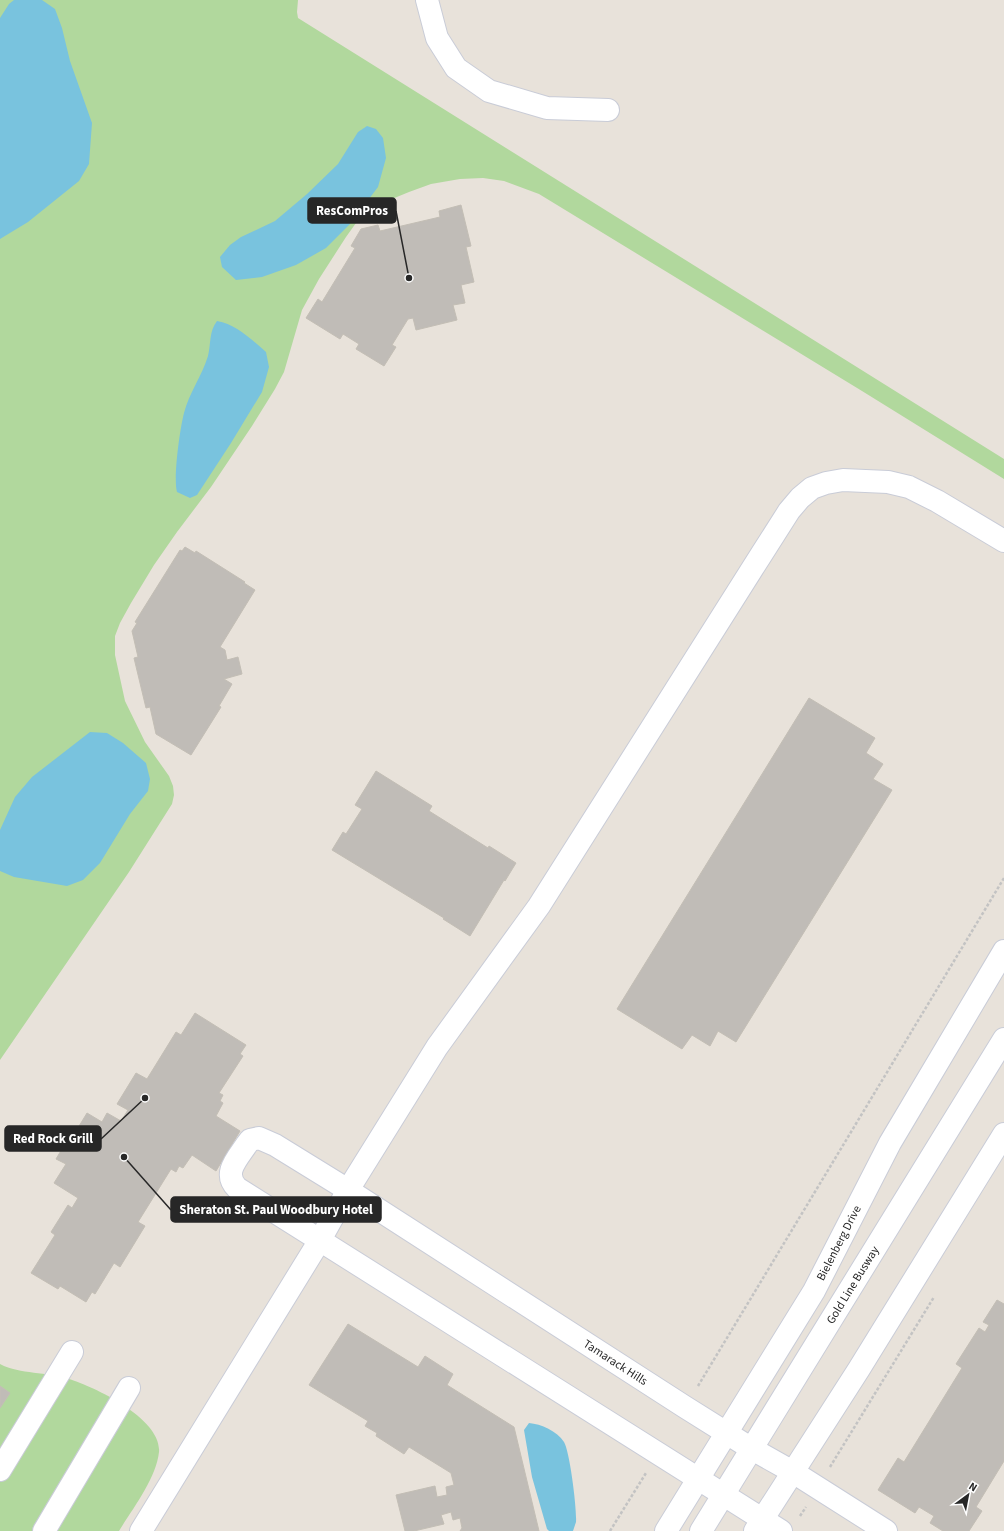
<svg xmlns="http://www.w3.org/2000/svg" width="1004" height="1531" font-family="'Source Sans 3',sans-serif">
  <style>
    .green { fill: #b1d89d }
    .water { fill: #79c3de }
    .building { fill: #c0bcb7; stroke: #c3beb5 }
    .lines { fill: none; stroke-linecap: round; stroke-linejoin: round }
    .minor-casing { stroke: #c9ccd7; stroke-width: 24 }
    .path { stroke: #c3c3c3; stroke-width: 2.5; stroke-dasharray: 3 2; stroke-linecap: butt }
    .minor { stroke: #fff; stroke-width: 22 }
    .labels { text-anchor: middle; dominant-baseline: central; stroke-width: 3; stroke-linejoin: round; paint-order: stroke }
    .street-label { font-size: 12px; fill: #272727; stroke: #fff }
    .leader { fill: none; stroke: #272727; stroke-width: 1.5 }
    .callout-dot { fill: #272727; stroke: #fff; stroke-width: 1.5 }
    .callout { fill: #272727; stroke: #272727; stroke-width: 1.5 }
    .callout-label { font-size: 13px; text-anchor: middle; font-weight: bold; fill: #fff }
  </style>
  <rect width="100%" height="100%" fill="#e8e2da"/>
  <path class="green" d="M0,0H298L297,12L298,18L1004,459V479L862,391L539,194L504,181L483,178L460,179L431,184L409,192L392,199L370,211L356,223L346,237L319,279L302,310L284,372L275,389L252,426L211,487L177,532L154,565L131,603L120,623L115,636V655L125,701L145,742L169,776L173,786L174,795L172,804L129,872L0,1060Z
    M0,1364C21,1375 46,1371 69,1379C95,1387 162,1419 159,1452C156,1479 133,1508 119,1531H0Z"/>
  <path class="water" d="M14,0H42L55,9L62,28L70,61L92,123L89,164L79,181L28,222L0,239V18L9,4Z
    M367,126L376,129L383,138L386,158L378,187L350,224L326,248L296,265L262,277L236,280L222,267L220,257L230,245L241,237L275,221L307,194L338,164L358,132Z
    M217,321C236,324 252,340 266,352L269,367L262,392L231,443L197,495L190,498L177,492C173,478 180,428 184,413C189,393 202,376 208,356C211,344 209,331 217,321Z
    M90,732L107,733L123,743L146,763L150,779L148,791L130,814L100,863L83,880L67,886L14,877L0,871V830L15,797L32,777Z
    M529,1423C541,1424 557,1431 564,1442C570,1452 577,1510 576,1522C575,1525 574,1528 573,1531H549L547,1529L532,1477L524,1430Z"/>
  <path class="building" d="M461,205L471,246L466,247L474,282L461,285L465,303L453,305L457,320L416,330L413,318L408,319L392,345L396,347L384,366L356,349L359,344L343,334L340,339L306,318L318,299L322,302L355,248L351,246L361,229L378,225L380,231L440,217L439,211Z
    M185,547L195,553L196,551L245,582L244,583L255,590L220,647L225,650L227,660L238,657L242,674L224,679L232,684L219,706L221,707L191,755L156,734L150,707L146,708L134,658L138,657L132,631L137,623L135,622L180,550L182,551Z
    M809,698L875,738L866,753L883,764L873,779L892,790L736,1042L718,1031L710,1046L692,1035L682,1049L617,1009Z
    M376,771L432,806L429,811L488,848L489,846L516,863L505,881L504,880L470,936L443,919L444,918L332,850L343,832L346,834L362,809L355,805Z
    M195,1013L246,1045L240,1054L243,1056L219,1093L223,1095L220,1101L223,1103L216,1116L240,1131L216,1171L192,1155L183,1168L179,1166L176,1172L171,1169L138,1222L145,1226L120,1267L114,1263L95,1294L92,1292L86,1302L60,1286L58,1289L31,1273L55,1235L51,1232L68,1205L72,1208L78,1198L54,1183L66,1164L56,1159L68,1139L70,1141L87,1113L102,1122L107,1113L121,1121L128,1110L117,1104L136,1073L147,1079L176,1032L181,1035Z
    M997,1300L1004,1304V1461L976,1507L982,1511L969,1531H943L930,1523L934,1516L919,1507L915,1513L878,1490L898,1458L904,1462L962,1368L956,1364L979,1328L985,1332L989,1325L983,1322Z
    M348,1324L418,1367L425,1356L453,1374L447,1385L514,1427L539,1531H460L462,1528L460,1518L453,1520L451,1512L441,1515L444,1524L414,1531H405L396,1495L435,1486L437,1497L447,1495L446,1487L454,1485L451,1473L409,1447L404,1454L376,1436L377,1433L365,1426L368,1421L309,1385Z
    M0,1386L10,1393L0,1408Z"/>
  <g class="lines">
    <defs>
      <g id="minor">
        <path d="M427,0L437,38L456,68L489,91L547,108L608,110"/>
        <path d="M0,1470L72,1352"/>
        <path d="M44,1531L129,1388"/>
        <path d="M141,1531L320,1240L348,1190L437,1047L539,906L761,555L789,511L800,498L812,488L826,483L843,480L888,482L909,487L937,501L1004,541"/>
        <path id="s1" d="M666,1531L814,1291L890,1143L1004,951"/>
        <path id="s2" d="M701,1531L1004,1039"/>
        <path d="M755,1531L859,1369L1004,1134"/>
        <path id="s3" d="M781,1531L237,1188C222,1173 238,1158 247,1144L250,1140L259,1138L275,1145L348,1190L685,1407L752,1449L793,1472L886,1531"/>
      </g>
    </defs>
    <use href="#minor" class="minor-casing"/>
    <path class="path" d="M698,1386L1004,878
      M830,1467L934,1297
      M800,1516L806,1507
      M610,1531L646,1473"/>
    <use href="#minor" class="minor"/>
  </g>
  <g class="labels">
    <g class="street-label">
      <text stroke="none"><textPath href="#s1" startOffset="336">Bielenberg Drive</textPath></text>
      <text stroke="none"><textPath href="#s2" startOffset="289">Gold Line Busway</textPath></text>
      <text stroke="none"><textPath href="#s3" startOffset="1129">Tamarack Hills</textPath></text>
    </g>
  </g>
  <path class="leader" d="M409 278L396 211M145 1098L101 1139M124 1157L171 1210"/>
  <g class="callout-dot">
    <circle cx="409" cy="278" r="4"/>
    <circle cx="145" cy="1098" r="4"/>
    <circle cx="124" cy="1157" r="4"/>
  </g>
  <g class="callout">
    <rect x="308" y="198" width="88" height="25" rx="4"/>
    <rect x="5" y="1126" width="96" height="25" rx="4"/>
    <rect x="171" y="1197" width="210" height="25" rx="4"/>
  </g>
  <g class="callout-label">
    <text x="352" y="215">ResComPros</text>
    <text x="53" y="1143">Red Rock Grill</text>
    <text x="276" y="1214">Sheraton St. Paul Woodbury Hotel</text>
  </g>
  <g transform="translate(968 1495) rotate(32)" stroke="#ffffff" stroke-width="3" paint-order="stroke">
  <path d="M0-3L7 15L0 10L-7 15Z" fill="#272727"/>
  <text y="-6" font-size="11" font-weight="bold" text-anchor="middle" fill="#272727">N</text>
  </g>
</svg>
